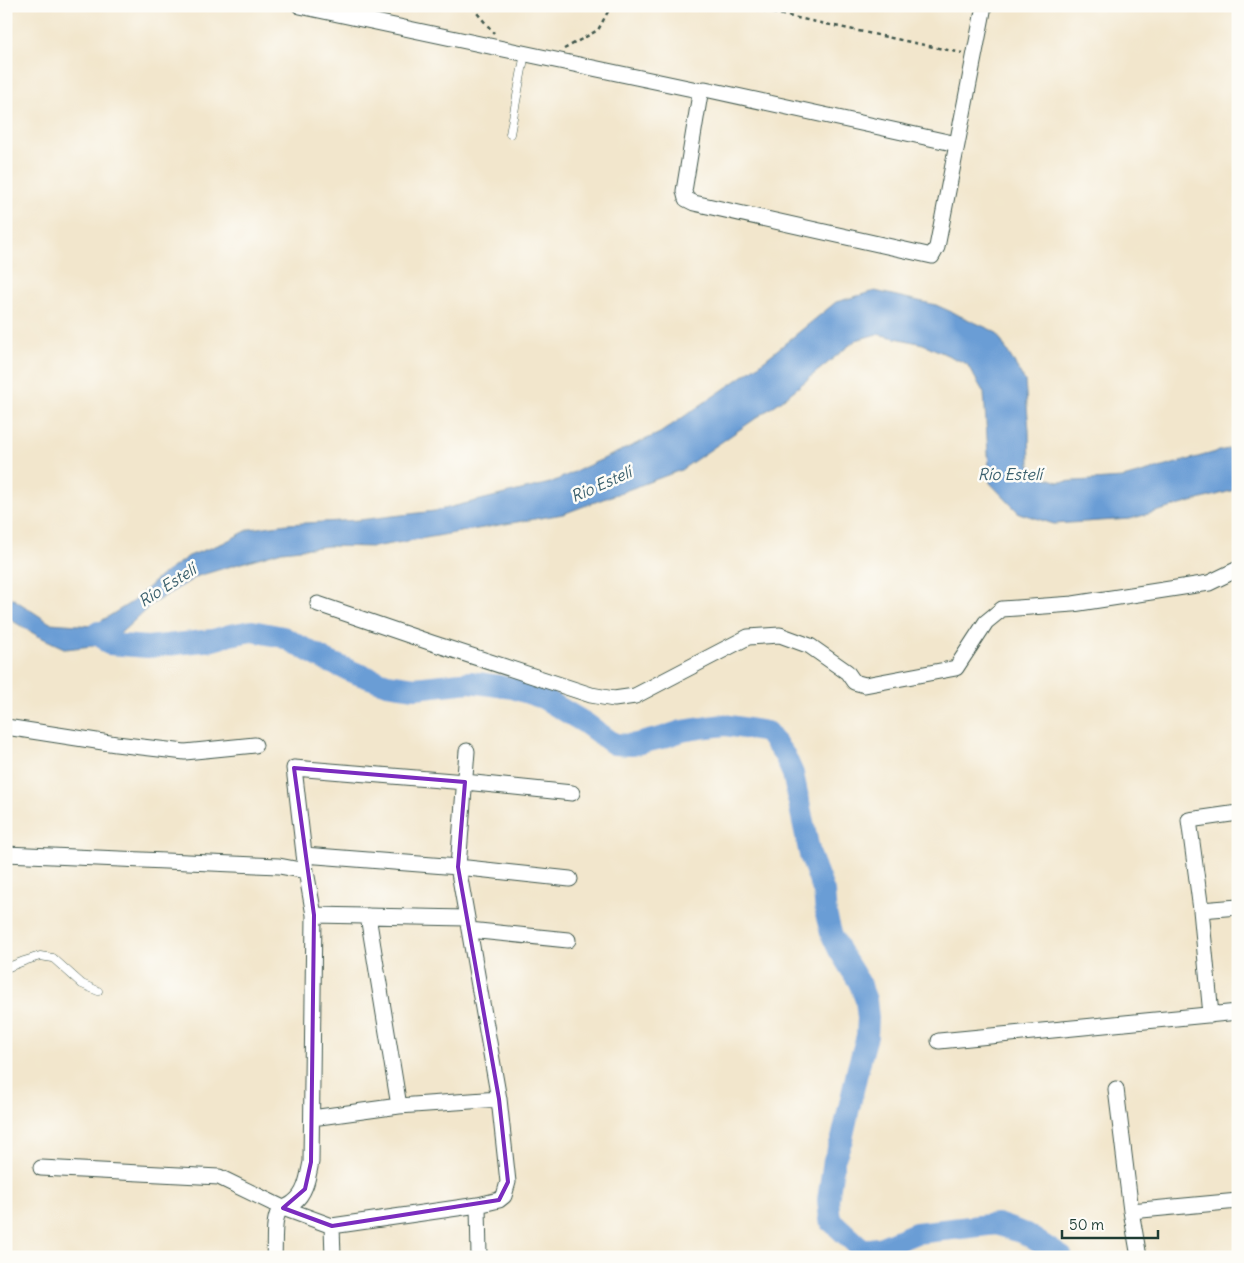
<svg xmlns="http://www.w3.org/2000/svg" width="1244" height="1263" font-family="Delius,sans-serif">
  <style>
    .water { fill: #6a9dd5; stroke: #446d84 }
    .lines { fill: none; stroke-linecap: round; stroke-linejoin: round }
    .river { stroke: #6a9dd5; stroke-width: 22 }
    .lane-casing { stroke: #3f564b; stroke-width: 9 }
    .street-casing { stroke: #3f564b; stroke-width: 17 }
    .path { stroke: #3f564b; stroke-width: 2.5; stroke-dasharray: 4 4; stroke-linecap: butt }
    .lane { stroke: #fff; stroke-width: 8 }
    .street { stroke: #fff; stroke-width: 15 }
    .marked { fill: none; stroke: #7b2cbf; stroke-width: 4; stroke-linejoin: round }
    .labels { text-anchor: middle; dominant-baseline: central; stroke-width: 5; stroke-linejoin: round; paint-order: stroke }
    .water-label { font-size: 16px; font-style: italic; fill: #395f6c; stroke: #fdfcf7 }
  </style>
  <rect width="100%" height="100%" fill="#fdfcf7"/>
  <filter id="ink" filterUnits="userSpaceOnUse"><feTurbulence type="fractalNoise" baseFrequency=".02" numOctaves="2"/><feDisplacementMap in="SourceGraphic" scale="10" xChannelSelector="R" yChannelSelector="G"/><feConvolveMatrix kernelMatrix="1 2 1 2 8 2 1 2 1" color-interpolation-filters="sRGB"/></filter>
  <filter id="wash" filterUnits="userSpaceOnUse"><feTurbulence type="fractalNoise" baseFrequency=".0096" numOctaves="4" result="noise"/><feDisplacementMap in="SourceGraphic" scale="20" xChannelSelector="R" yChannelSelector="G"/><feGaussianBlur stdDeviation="1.12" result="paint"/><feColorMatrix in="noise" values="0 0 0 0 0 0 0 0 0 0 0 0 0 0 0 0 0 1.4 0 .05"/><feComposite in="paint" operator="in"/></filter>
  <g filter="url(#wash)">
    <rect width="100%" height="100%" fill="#f2e6cc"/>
    <path class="water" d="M875,291L936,305L996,332L1025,381L1029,430L1030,465L1041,476L1059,482L1123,478L1223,450L1238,447V489L1130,519L1054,524L1019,513L990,483L984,393L967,364L923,344L877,334L856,340L781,401L681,470L563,514L374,547L329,546L282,551L198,576L152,604L109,644L66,649L38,636L6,617V594L50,623L93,626L132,602L159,577L189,556L223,543L250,529L287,524L359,520L435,511L550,483L660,433L756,367L836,302Z"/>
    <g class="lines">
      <path class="river" d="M98,632L109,644L148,647L213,640L230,635L252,631L283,637L327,661L358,674L387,684L415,688L470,682L513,688L543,698L585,723L614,744L632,745L661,738L682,731L708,727L725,725L767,732L785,756L793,774L810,855L824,892L826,914L831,933L839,950L859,982L866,1000L868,1018L867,1036L858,1068L842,1139L834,1160L828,1200L830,1220L863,1250L882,1247L916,1233L997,1224L1026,1234L1062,1257"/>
    </g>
  </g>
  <g filter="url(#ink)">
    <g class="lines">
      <defs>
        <path id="lane" d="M510,134L525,53
          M6,968L24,961L40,956L53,958L82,984L98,991"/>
        <path id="street" d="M300,6L702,91
          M957,144L705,89L702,91L700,94L684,191L686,199L694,203L932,256L937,247L984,6
          M318,604L432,643L591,695L614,699L635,696L748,637L780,635L810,646L847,672L854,682L865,685L956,668L986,622L1002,609L1073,604L1209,583L1238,569
          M6,727L116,744L185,752L255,745
          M6,854L279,866L306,871
          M304,855L458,867L570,879
          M1201,910L1238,907
          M314,915L467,918
          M368,916L399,1106
          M469,930L568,940
          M1211,1015L1201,910L1189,820L1238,813
          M939,1041L1238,1012
          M1116,1089L1131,1211L1139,1257
          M312,1118L399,1106L499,1099
          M41,1168L219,1177L283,1208L332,1226L478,1205L499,1200L504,1196L508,1182L499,1099L458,867L467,751
          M478,1205L479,1257
          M1131,1211L1238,1201
          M332,1226L333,1257
          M274,1257C275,1246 273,1222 278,1213C282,1207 289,1207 294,1202C306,1193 308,1176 311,1162L314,915L306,871L294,768L465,782L572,793"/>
      </defs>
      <use href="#lane" class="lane-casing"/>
      <use href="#street" class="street-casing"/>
      <path class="path" d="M474,6L477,13L494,33
        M741,6L962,53
        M564,49L598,30L611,6"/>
      <use href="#lane" class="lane"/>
      <use href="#street" class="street"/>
    </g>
  </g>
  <path class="marked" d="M294,768L465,782L458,867L499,1099L508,1182L499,1200L332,1226L283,1208L305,1189L311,1162L314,915Z"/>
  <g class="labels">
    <g class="water-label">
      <text x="1010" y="474">Río Estelí</text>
      <text transform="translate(601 484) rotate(-24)">Río Estelí</text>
      <text transform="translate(167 585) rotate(-33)">Río Estelí</text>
    </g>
  </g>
  <rect width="1244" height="1263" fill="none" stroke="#fdfcf7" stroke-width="25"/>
  <path d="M1062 1230v8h96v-8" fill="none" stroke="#1f3d34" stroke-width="2.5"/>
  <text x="1069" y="1230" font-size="15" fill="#1f3d34" stroke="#fdfcf7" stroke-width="4" paint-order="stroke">50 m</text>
</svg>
